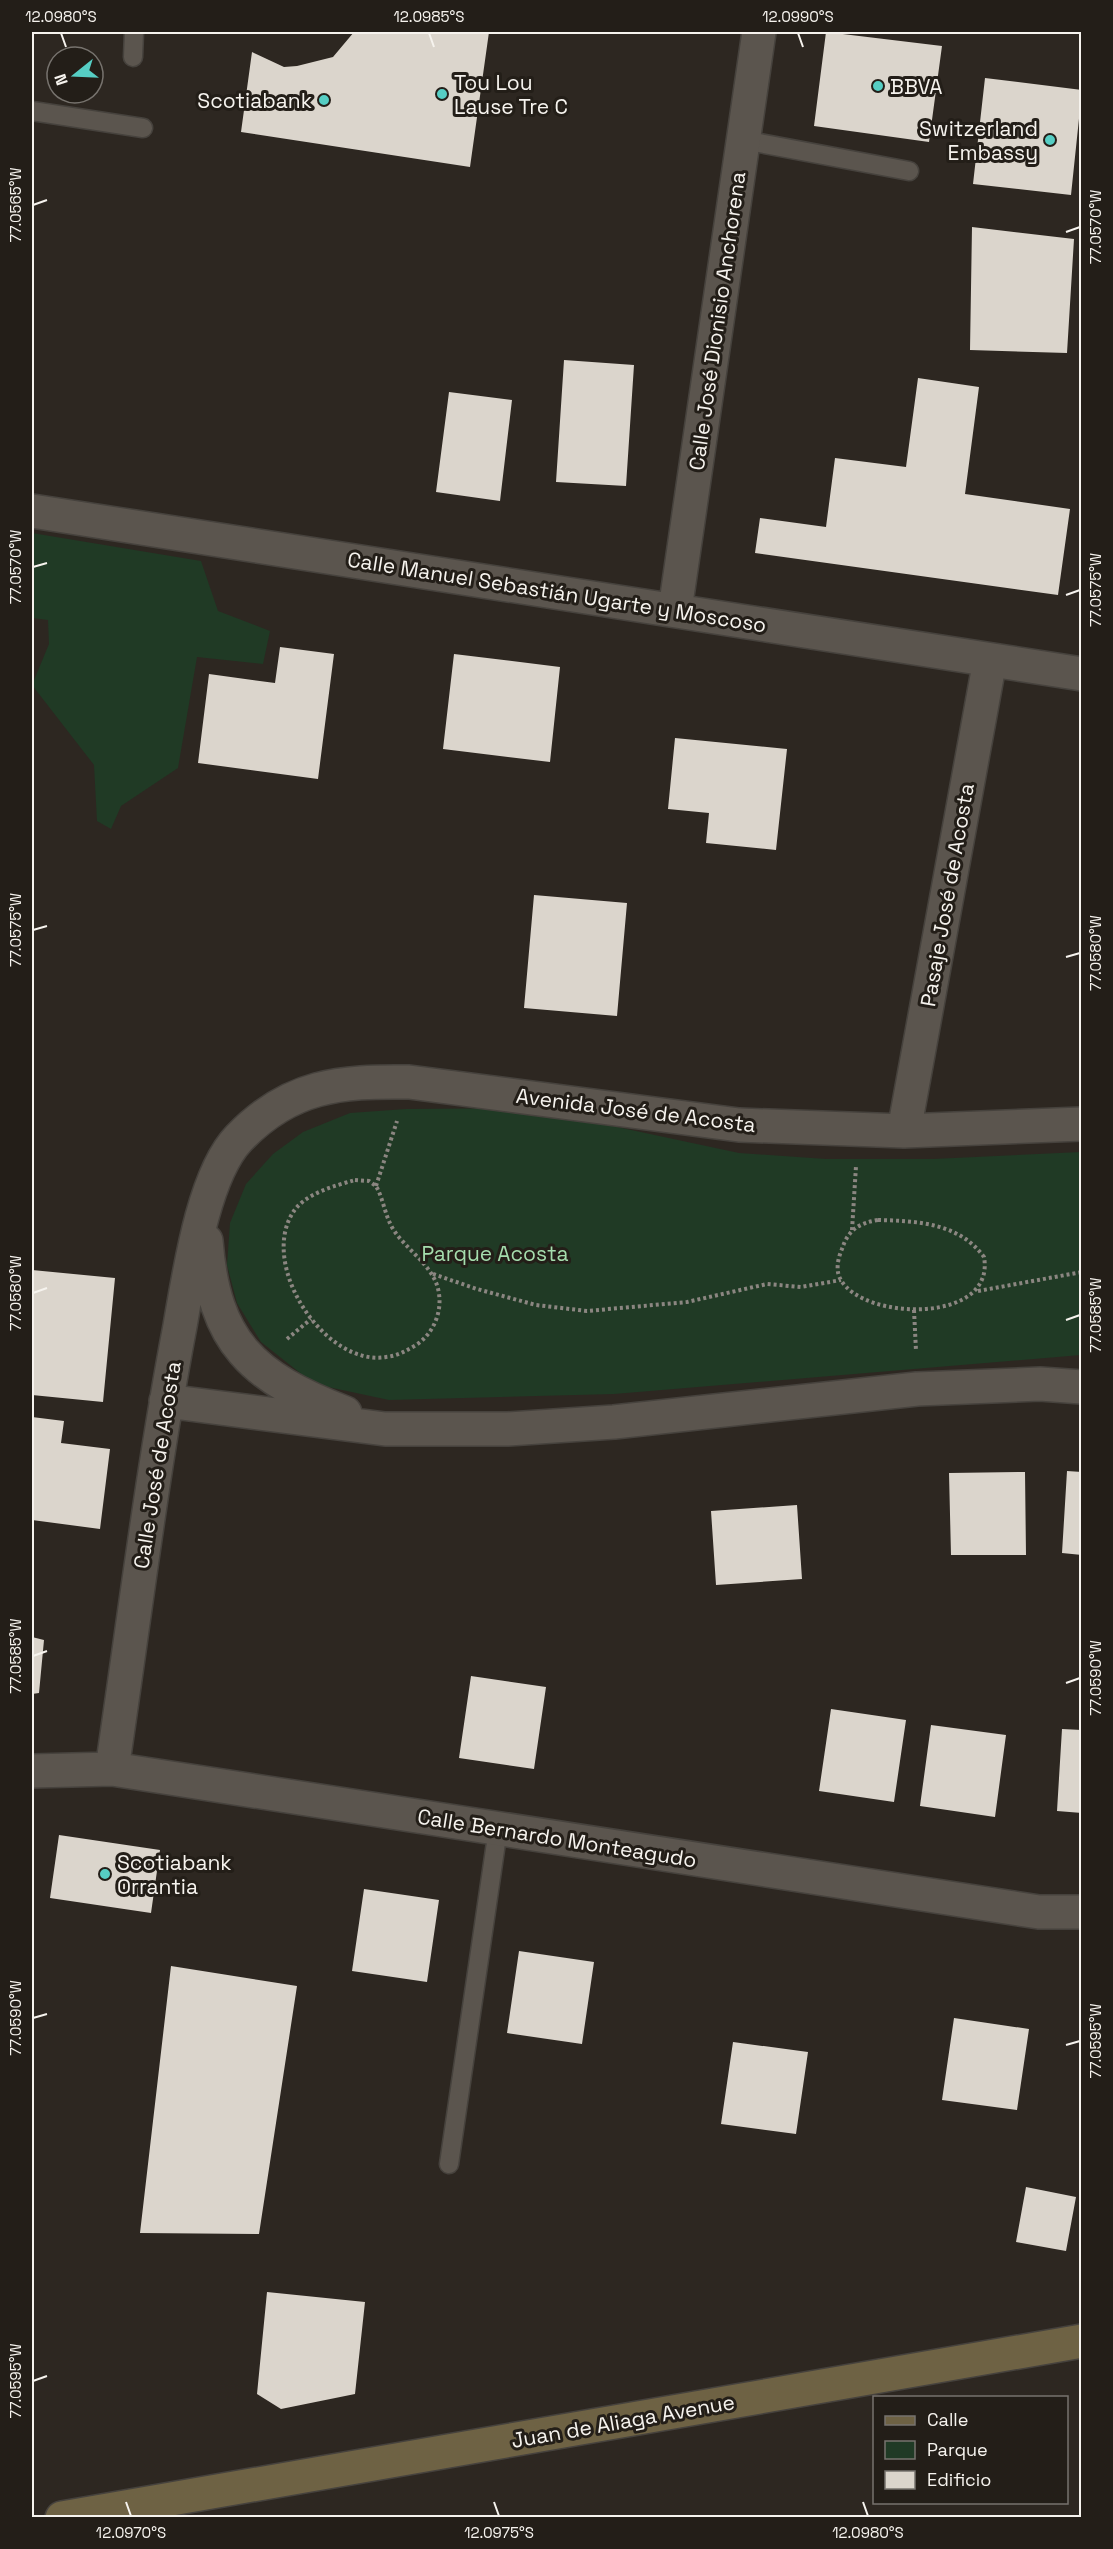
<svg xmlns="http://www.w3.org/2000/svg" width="1113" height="2549" font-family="'Space Grotesk',sans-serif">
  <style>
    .green { fill: #203a25 }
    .building { fill: #dbd5cc }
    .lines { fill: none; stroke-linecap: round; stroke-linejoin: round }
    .service-casing { stroke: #46423d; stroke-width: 21 }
    .minor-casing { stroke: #46423d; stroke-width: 36 }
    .secondary-casing { stroke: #46423d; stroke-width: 36 }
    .path { stroke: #8b8681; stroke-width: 4; stroke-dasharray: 3 3; stroke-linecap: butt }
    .service { stroke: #5b554e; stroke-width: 18 }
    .minor { stroke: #5b554e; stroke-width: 33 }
    .secondary { stroke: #6e6244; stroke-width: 33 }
    .ticks { fill: none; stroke: #f6f3ee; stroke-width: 2 }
    .poi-dot { fill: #56cec4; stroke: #231e18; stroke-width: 2 }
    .labels { text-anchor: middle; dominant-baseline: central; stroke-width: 6; stroke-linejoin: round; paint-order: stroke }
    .poi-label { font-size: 21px; fill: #f6f3ee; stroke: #231e18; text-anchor: start }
    .street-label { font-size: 21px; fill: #f6f3ee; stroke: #231e18 }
    .park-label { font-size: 21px; fill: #a5ddad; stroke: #231e18 }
    .neatline { fill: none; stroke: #f6f3ee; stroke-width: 2 }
    .ticks-label { font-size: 15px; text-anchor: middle; fill: #f6f3ee }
  </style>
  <rect width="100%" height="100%" fill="#2d2721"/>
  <path class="green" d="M32,533L201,561L218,611L270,631L263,664L197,657L178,768L121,806L111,829L97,821L94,765L32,685L49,644L48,620L32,618Z
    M528,1108L739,1153L826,1159H933L1081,1152V1355L614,1394L389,1400L314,1384L261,1342L237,1303L227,1265L230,1223L246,1184L273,1154L303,1132L350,1113L406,1109Z"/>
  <path class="building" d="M354,32H489L470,167L241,132L252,52L284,67L297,66L333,57Z
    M826,32L942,46L929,142L814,126Z
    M985,78L1082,90L1071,195L973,184Z
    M972,227L1074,239L1067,353L970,350Z
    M564,360L634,365L626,486L556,482Z
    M918,378L979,387L965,494L1070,509L1058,595L755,553L760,518L826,527L835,458L906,467Z
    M449,392L512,400L500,501L436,492Z
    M280,647L334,654L318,779L198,763L209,674L275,683Z
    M454,654L560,667L550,762L443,749Z
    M675,738L787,749L776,850L706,843L709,813L668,809Z
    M534,895L627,903L617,1016L524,1008Z
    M32,1270L115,1278L103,1402L32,1395Z
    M32,1417L64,1421L61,1443L110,1449L100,1529L32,1520Z
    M1067,1471L1082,1472V1555L1062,1553Z
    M1025,1472L1026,1555H951L949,1473Z
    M797,1505L802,1579L716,1585L711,1511Z
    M32,1637L44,1640L39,1693L32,1694Z
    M471,1676L546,1687L534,1769L459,1758Z
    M831,1709L906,1720L894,1802L819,1791Z
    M931,1725L1006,1735L995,1817L920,1806Z
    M1062,1729L1082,1730V1813L1057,1811Z
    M59,1835L160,1850L151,1913L50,1898Z
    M364,1889L439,1900L427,1982L352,1971Z
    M519,1951L594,1962L582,2044L507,2033Z
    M171,1966L297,1986L259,2234L140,2233Z
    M954,2018L1029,2029L1017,2110L942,2100Z
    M733,2042L808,2052L796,2134L721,2124Z
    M1026,2187L1076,2197L1066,2251L1016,2242Z
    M267,2292L365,2302L355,2394L281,2409L257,2394Z"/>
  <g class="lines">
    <defs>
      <path id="service" d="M133,57L134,32
        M32,111L143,128
        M743,140L909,171
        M449,2164L498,1829"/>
      <path id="minor" d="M32,511L1082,674
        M675,610L759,32
        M904,1131L990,660
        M206,1241C214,1343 252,1377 345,1413
        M166,1401L385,1429H508L614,1422L917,1389L1040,1384L1082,1387
        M112,1769C134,1621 152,1473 180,1326C189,1275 203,1175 239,1138C290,1085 340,1081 409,1082L739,1125L904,1131L1082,1124
        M32,1771L112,1769L1039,1912H1082"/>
      <path id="secondary" d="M62,2518L1082,2341"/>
    </defs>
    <use href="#service" class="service-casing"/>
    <use href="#minor" class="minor-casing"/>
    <use href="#secondary" class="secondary-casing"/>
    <path class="path" d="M355,1180L369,1181L376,1186C384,1200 385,1218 395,1232C409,1252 436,1268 439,1294C442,1314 432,1335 416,1345C406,1351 397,1356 386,1357C326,1367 260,1268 292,1214C303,1194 334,1186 355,1180Z
      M376,1186L397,1121
      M878,1220C918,1221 959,1223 984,1257C996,1324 864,1321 841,1280C835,1271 838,1258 842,1249C848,1230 859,1223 878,1220Z
      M852,1230L856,1166
      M433,1274L477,1289L536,1305L587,1311L687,1302L767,1284L801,1287L841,1280
      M978,1291L1082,1272
      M914,1310L916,1351
      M287,1339L311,1319"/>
    <use href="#service" class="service"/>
    <use href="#minor" class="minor"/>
    <use href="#secondary" class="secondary"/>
  </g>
  <path class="ticks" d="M61,33L66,47M429,33L434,47M798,33L803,47M33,205L47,200M1066,232L1080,227M33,567L47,563M1066,595L1080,590M33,930L47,926M1066,957L1080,953M33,1293L47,1288M1066,1320L1080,1315M33,1656L47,1651M1066,1683L1080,1678M33,2018L47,2014M1066,2045L1080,2041M33,2381L47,2376M126,2502L131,2516M494,2502L499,2516M863,2502L868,2516"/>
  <g class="poi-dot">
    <circle cx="878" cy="86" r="6"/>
    <circle cx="442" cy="94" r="6"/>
    <circle cx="324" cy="100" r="6"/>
    <circle cx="1050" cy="140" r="6"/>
    <circle cx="105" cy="1874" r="6"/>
  </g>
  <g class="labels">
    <g class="poi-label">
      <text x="454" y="82">Tou Lou<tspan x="454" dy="24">Lause Tre C</tspan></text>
      <text x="890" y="86">BBVA</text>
      <text x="312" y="100" text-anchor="end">Scotiabank</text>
      <text x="1038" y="128" text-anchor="end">Switzerland<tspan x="1038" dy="24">Embassy</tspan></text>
      <text x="117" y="1862">Scotiabank<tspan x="117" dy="24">Orrantia</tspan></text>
    </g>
    <g class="street-label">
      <text transform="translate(717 321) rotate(-82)">Calle José Dionisio Anchorena</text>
      <text transform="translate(557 592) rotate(9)">Calle Manuel Sebastián Ugarte y Moscoso</text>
      <text transform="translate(947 895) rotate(-80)">Pasaje José de Acosta</text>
      <text transform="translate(636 1110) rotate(7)">Avenida José de Acosta</text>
      <text transform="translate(157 1465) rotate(-81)">Calle José de Acosta</text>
      <text transform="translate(557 1838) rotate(9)">Calle Bernardo Monteagudo</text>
      <text transform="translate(623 2421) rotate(-10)">Juan de Aliaga Avenue</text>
    </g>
    <g class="park-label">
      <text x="495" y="1253">Parque Acosta</text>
    </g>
  </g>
  <rect width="1113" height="2549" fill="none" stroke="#231e18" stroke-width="66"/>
  <rect x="873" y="2396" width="195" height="108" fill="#231e18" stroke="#77736e" stroke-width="1.5"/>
  <rect x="885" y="2416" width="30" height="9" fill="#6e6244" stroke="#77736e" stroke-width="1.5"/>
  <text x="927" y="2426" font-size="18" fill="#f6f3ee">Calle</text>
  <rect x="885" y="2441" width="30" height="18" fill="#203a25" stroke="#77736e" stroke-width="1.5"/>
  <text x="927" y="2456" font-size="18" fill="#f6f3ee">Parque</text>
  <rect x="885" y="2471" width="30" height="18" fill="#dbd5cc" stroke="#77736e" stroke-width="1.5"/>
  <text x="927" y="2486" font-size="18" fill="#f6f3ee">Edificio</text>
  <g transform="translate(75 75) rotate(252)"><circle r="28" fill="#231e18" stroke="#77736e" stroke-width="1.5"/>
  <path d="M0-4.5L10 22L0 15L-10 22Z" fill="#56cec4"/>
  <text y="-9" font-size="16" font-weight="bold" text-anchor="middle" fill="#f6f3ee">N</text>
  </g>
  <rect x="33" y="33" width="1047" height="2483" class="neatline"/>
  <g class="ticks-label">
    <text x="61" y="22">12.0980°S</text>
    <text x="429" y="22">12.0985°S</text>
    <text x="798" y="22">12.0990°S</text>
    <text transform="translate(16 205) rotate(-90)" y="5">77.0565°W</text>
    <text transform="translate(1096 227) rotate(-90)" y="5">77.0570°W</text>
    <text transform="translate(16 567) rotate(-90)" y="5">77.0570°W</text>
    <text transform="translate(1096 590) rotate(-90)" y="5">77.0575°W</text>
    <text transform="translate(16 930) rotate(-90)" y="5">77.0575°W</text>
    <text transform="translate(1096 953) rotate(-90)" y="5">77.0580°W</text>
    <text transform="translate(16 1293) rotate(-90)" y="5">77.0580°W</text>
    <text transform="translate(1096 1315) rotate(-90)" y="5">77.0585°W</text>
    <text transform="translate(16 1656) rotate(-90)" y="5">77.0585°W</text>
    <text transform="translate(1096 1678) rotate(-90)" y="5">77.0590°W</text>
    <text transform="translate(16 2018) rotate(-90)" y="5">77.0590°W</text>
    <text transform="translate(1096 2041) rotate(-90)" y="5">77.0595°W</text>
    <text transform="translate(16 2381) rotate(-90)" y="5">77.0595°W</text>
    <text x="131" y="2538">12.0970°S</text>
    <text x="499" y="2538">12.0975°S</text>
    <text x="868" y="2538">12.0980°S</text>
  </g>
</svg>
